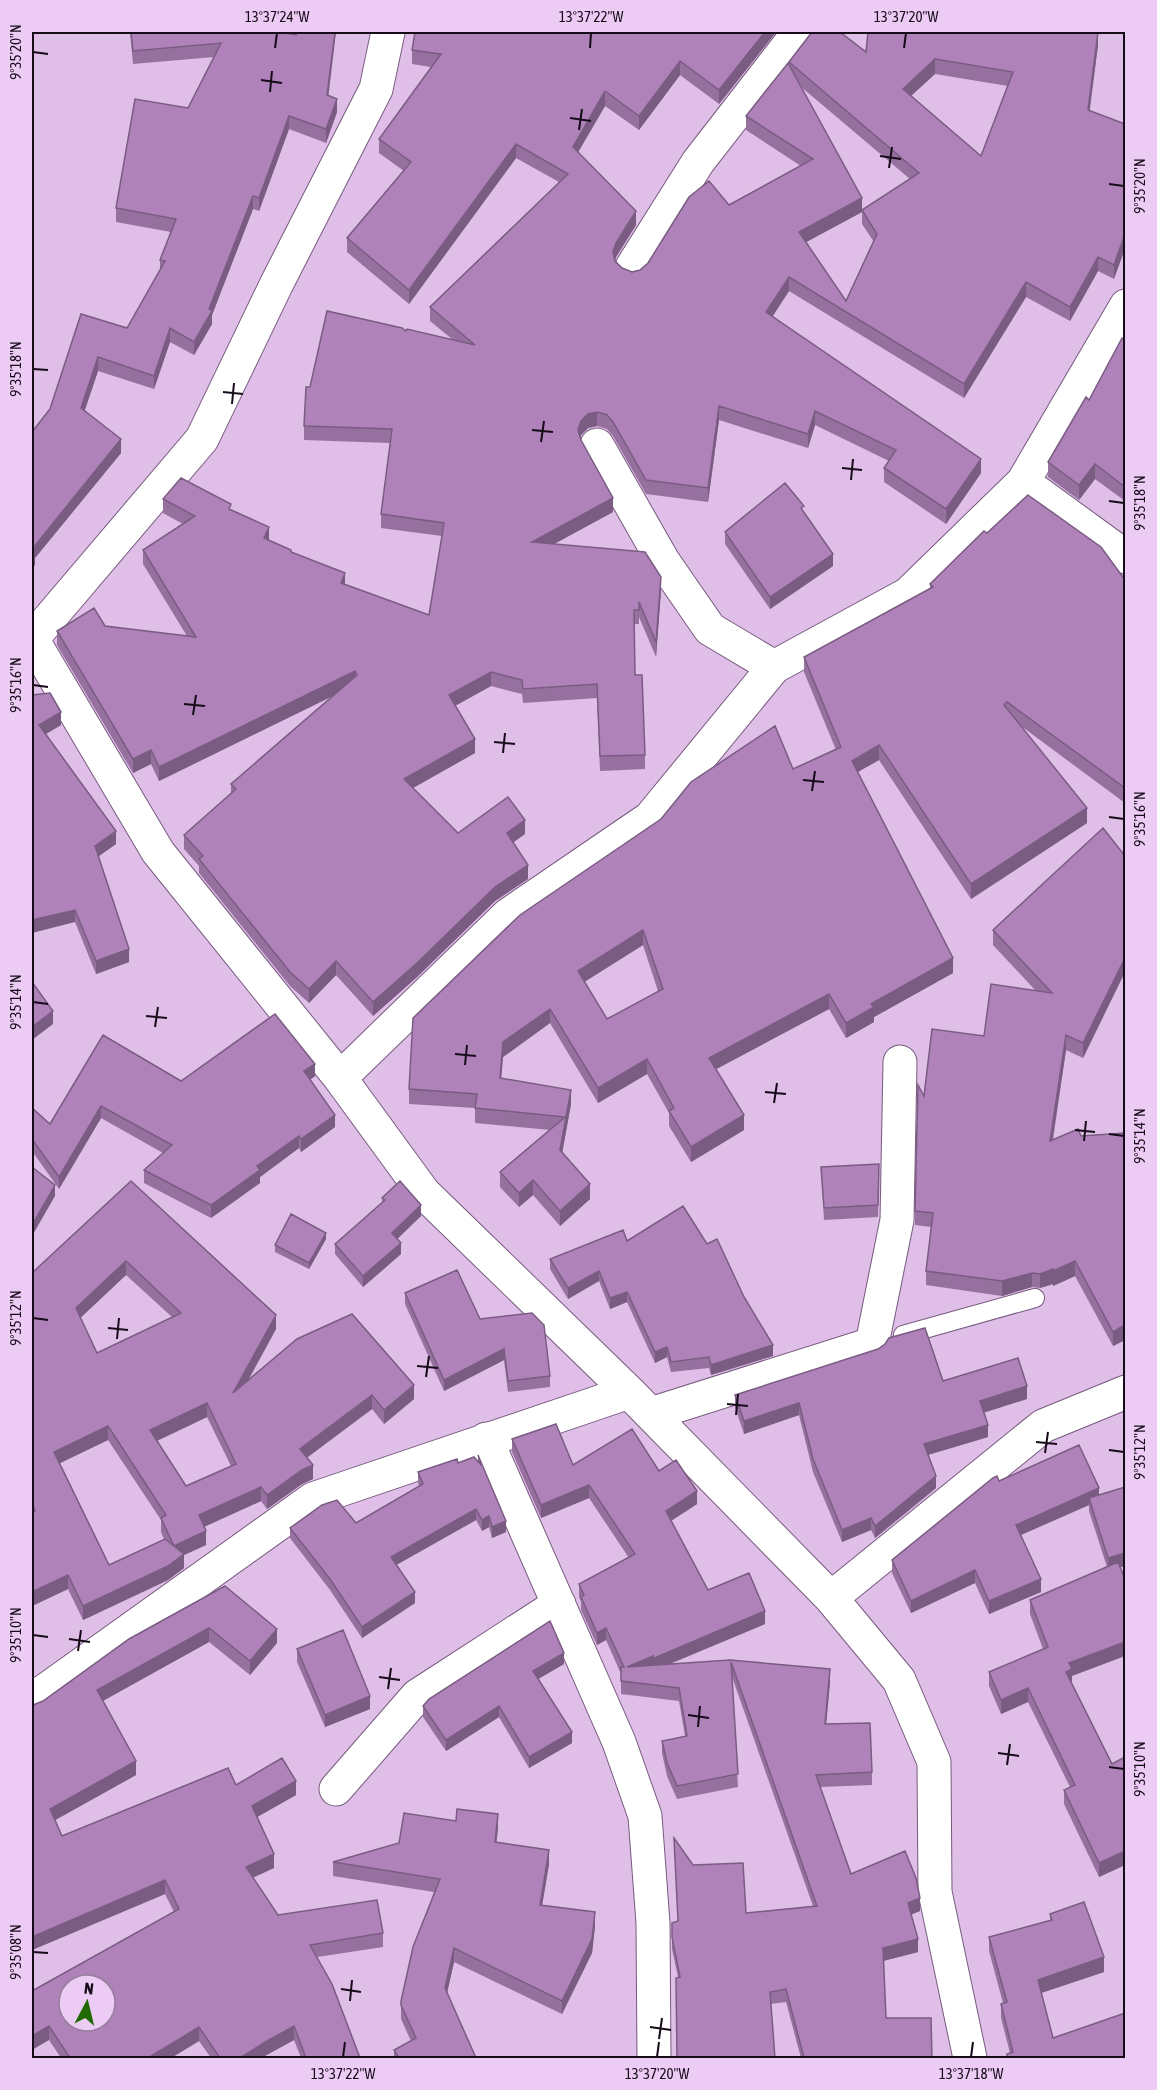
<svg xmlns="http://www.w3.org/2000/svg" width="1157" height="2090" font-family="'Asap Condensed',sans-serif">
  <style>
    .lines { fill: none; stroke-linecap: round; stroke-linejoin: round }
    .service-casing { stroke: #775a7e; stroke-width: 20 }
    .minor-casing { stroke: #775a7e; stroke-width: 35 }
    .service { stroke: #fff; stroke-width: 18 }
    .minor { stroke: #fff; stroke-width: 33 }
    .wall { fill: #9671a0; fill-rule: evenodd }
    .shaded-wall { fill: #7a5c82 }
    .building { fill: #af83ba; stroke: #7a5c82; stroke-width: 1.5; fill-rule: evenodd }
    .ticks { fill: none; stroke: #160b19; stroke-width: 2 }
    .neatline { fill: none; stroke: #160b19; stroke-width: 2 }
    .ticks-label { font-size: 15px; text-anchor: middle; fill: #160b19 }
  </style>
  <rect width="100%" height="100%" fill="#dfbee7"/>
  <g class="lines">
    <defs>
      <path id="service" d="M903,1335L1035,1298"/>
      <path id="minor" d="M632,267L698,162L799,32
        M597,445L663,561L710,629L774,667
        M1023,482L1126,557
        M32,639L158,852L340,1078L424,1193L629,1392L831,1598L899,1680L934,1762L935,1892L970,2058
        M32,639L202,439L276,285L376,89L388,32
        M340,1078L508,915L650,818L774,667L908,594L1023,482L1126,306
        M651,1414L872,1344L897,1220L900,1062
        M486,1439L619,1742L645,1816L653,1923L654,2058
        M831,1598L1043,1426L1126,1392
        M32,1700L313,1499L629,1392
        M336,1789L417,1696L559,1604"/>
    </defs>
    <use href="#service" class="service-casing"/>
    <use href="#minor" class="minor-casing"/>
    <use href="#service" class="service"/>
    <use href="#minor" class="minor"/>
  </g>
  <path class="wall" d="M130,32H278L328,96L337,112L326,143L289,129L259,211L253,209L212,315V324L194,355L170,342L154,389L98,371L85,410L121,453L35,558V565L32,567L50,409L81,314L127,328L160,270V260L171,232L116,222V208L188,108L214,57L133,64Z
    M415,32H776L719,104L680,75L639,130L605,106L578,152L636,225L616,257L615,260L622,268L632,272L640,270L729,205L801,166L746,130V116L789,65V62L866,52L1098,45L1089,111L1125,124L1114,279L1098,271L1070,321L1026,297L964,398L789,291L773,316L981,473L946,524L884,482V468L889,461L815,425L808,448L719,420L708,502L646,494L613,436L607,429L597,426L588,428L581,435L580,438L613,512L554,544L661,591L656,657L639,617V624H634L635,675L645,755V769L600,771L597,698L523,703L522,694L491,686L455,706L475,753L413,788L458,833L525,834L513,842L528,879L495,901L417,977L373,1016L336,975L309,1003L290,986L199,873V866L184,849V835L231,793V784L333,696L159,781L151,764L133,773L57,645V631L105,626L187,636L143,564V550L183,524L163,513V499L231,510L269,540L291,552L345,584L429,615L442,536L381,528V514L390,443L304,440V426L310,387L406,331L452,339L430,321V307L559,182L516,158L409,304L347,252V238L404,171L379,153V139L431,67L412,64V50ZM935,74L1008,86L981,156L911,96ZM800,86L910,179L862,210ZM862,212V224L874,242L846,301L806,242Z
    M1125,340V501L1095,479L1079,500L1048,477V462L1089,400Z
    M725,532L833,566L770,609L725,544Z
    M987,533L1125,580V803L1021,726L1087,823L971,899L879,760L858,772L953,973L874,1017V1022L846,1038L829,1009L716,1069L744,1130L691,1162L669,1126V1113L647,1074L598,1103L550,1023L503,1057L501,1078L571,1104L562,1153L590,1199L560,1226L533,1195L519,1207L500,1187V1172L550,1130L475,1123V1108L409,1104V1089L793,769L836,750L804,672V657L930,588V584ZM643,945L658,991L607,1019L584,982Z
    M32,695L61,725L46,734L116,844L98,856L129,962L96,974L75,922Z
    M1125,856V978L1123,976L1083,1058L1066,1050L1053,1140L1125,1133V1340L1113,1346L1075,1276L1053,1286V1284L1040,1288L1032,1287L1002,1296L926,1285V1271L931,1227L915,1225V1211L924,1096L984,1036L1036,991L993,945V930Z
    M103,1035L181,1081L315,1076L310,1080L335,1127L301,1152L299,1148L260,1177V1183L211,1218L144,1183V1170L163,1153L101,1118L59,1189L32,1151V1108L50,1124Z
    M879,1164L878,1217L824,1220L821,1167Z
    M131,1181L276,1329L248,1381L414,1399L384,1424L372,1409L307,1457L313,1479L302,1484L267,1509L261,1501L204,1527L206,1545L184,1555V1568L168,1580L83,1620L68,1589L32,1606V1273ZM126,1275L172,1317L97,1353L80,1318ZM207,1417L231,1466L186,1486L157,1441ZM108,1440L161,1520V1532L164,1539L109,1565L60,1463Z
    M382,1198L421,1216L397,1239L401,1254L363,1287L335,1254V1244L382,1203Z
    M326,1239L309,1269L275,1252V1245Z
    M627,1241L707,1244L744,1297L773,1356L711,1375L709,1368L671,1372L667,1357L655,1363L627,1302L610,1309L599,1281L568,1299L550,1269V1259Z
    M405,1293L480,1319L550,1376V1387L508,1392L504,1360L444,1391L405,1304Z
    M943,1381L1027,1399L984,1412L988,1437L928,1455L936,1488L875,1538L871,1530L842,1542L813,1472L799,1415L744,1434L735,1407V1395Z
    M512,1439L573,1465L659,1471L697,1504L671,1521L708,1590L765,1624L670,1664L730,1660L830,1682L826,1724L872,1772V1785L820,1787L851,1874L920,1911L911,1914L918,1952L883,1961L886,2018L932,2058H801L786,2002L771,2004L678,1977L672,1949V1923L678,1921L674,1838L693,1865L746,1913L813,1906L732,1677L738,1787L677,1799L667,1776L662,1753V1741L685,1736L679,1701L621,1694V1674L606,1640L597,1645L581,1610V1602L579,1597V1584L629,1558L589,1498L541,1518L512,1452Z
    M478,1455L506,1532L492,1538L489,1527L482,1531L476,1520L396,1565L415,1603L362,1638L330,1590L290,1538V1528L356,1523L419,1486L418,1483V1472L458,1463L478,1461Z
    M999,1481L1099,1495L1120,1567L1072,1676V1683L1112,1764L1125,1757V1865L1099,1877L1064,1804V1790L1070,1787L1028,1702L1001,1714L989,1686V1672L1043,1649L1030,1614V1600L1107,1567L1089,1511V1505L1021,1535L1041,1592L989,1614L975,1583L911,1613L892,1573V1560Z
    M225,1586L277,1643L250,1675L209,1642L103,1701L136,1775L55,1820L62,1836L236,1785L296,1795L257,1817L274,1868L253,1877L278,1915L383,1933V1947L317,1957L360,2058H301L294,2040L261,2058H211L199,2041L171,2058H61L49,2040L32,1991L174,1912L165,1894L32,1950L33,1705L43,1701Z
    M297,1649L370,1709L325,1727L297,1662Z
    M564,1664L538,1679L572,1743L529,1768L499,1717L446,1751L423,1717V1706Z
    M498,1828L496,1842L549,1864L542,1905L595,1926L592,1953L562,2014L454,1962L447,1993L476,2058H394V2050L411,2041L401,2019V2001L434,1892L333,1876V1862Z
    M1050,1914L1104,1972L1041,1993L1053,2038L1125,2058H1007V2054L1010,2053L1001,2018V2004L1003,2003L989,1951V1937L1050,1920Z"/>
  <path class="shaded-wall" d="M335,32H336L327,108V95Z
    M765,32H776L719,104V90Z
    M1098,32V45L1088,124V110Z
    M935,59V74L903,103V89Z
    M680,61V75L639,130V116Z
    M605,91V106L573,161V147Z
    M337,99V112L326,143V129Z
    M289,116V129L259,211V198Z
    M516,144V158L409,304V290Z
    M253,196V209L212,315V324L194,355V342L209,309Z
    M862,198V212L799,246V232Z
    M636,211V225L616,257L613,266V252L616,243Z
    M1125,234V249L1114,279V265Z
    M1098,257V271L1070,321V307Z
    M789,277V291L766,326V312Z
    M1026,282V297L964,398V384Z
    M170,328V342L154,389V376Z
    M98,357V371L81,421V408Z
    M719,406V420L708,502V488Z
    M815,411V425L808,448V434Z
    M597,412V426L588,428L581,435L578,444V430L581,421L588,414Z
    M121,439V453L35,558V565L32,567V554L33,548Z
    M981,459V473L946,524V509Z
    M1095,464V479L1079,500V485Z
    M613,498V512L532,556V542Z
    M269,527V541L264,538Z
    M833,554V566L770,609V597Z
    M345,573V587L341,583Z
    M661,577V591L656,657V642Z
    M355,671V685L159,781V767Z
    M491,672V686L449,709V695Z
    M61,712V725L39,738V725Z
    M475,739V753L404,793V779Z
    M879,745V760L852,775V761Z
    M151,750V764L133,773V759Z
    M1087,808V823L971,899V884Z
    M525,820V834L507,847V833Z
    M116,831V844L95,859V846Z
    M528,865V879L495,901L417,977L373,1016V1002L495,887Z
    M75,910V922L32,933V920Z
    M643,930V945L578,986V971Z
    M129,949V962L96,974V961Z
    M953,958V973L874,1017V1022L846,1038V1023L871,1004Z
    M336,961V975L309,1003V989Z
    M1123,962V976L1083,1058V1043Z
    M829,994V1009L709,1073V1058Z
    M550,1009V1023L503,1057L500,1093V1078L503,1042Z
    M53,1011V1024L32,1040V1027Z
    M1066,1035V1050L1050,1155V1141Z
    M647,1059V1074L598,1103V1088Z
    M315,1064V1076L304,1084V1071Z
    M571,1090V1104L560,1165V1150Z
    M101,1106V1118L59,1189V1177Z
    M335,1115V1127L301,1152V1139Z
    M744,1115V1130L691,1162V1147Z
    M299,1136V1148L260,1177V1183L211,1218V1205L257,1166Z
    M533,1180V1195L519,1207V1193Z
    M590,1184V1199L560,1226V1211Z
    M55,1185V1196L32,1236V1225Z
    M421,1205V1216L392,1244V1233Z
    M326,1233V1239L309,1269V1263Z
    M401,1243V1254L363,1287V1276Z
    M126,1261V1275L76,1322V1308Z
    M1075,1261V1276L1053,1286V1271Z
    M1053,1269V1284L1040,1288V1274Z
    M599,1271V1281L568,1299V1288Z
    M1032,1273V1287L1002,1296V1281Z
    M627,1292V1302L610,1309V1298Z
    M276,1315V1329L233,1407V1393Z
    M1125,1325V1340L1113,1346V1332Z
    M773,1345V1356L711,1375V1365Z
    M667,1347V1357L655,1363V1352Z
    M504,1349V1360L444,1391V1380Z
    M414,1385V1399L384,1424V1410Z
    M1027,1386V1399L980,1414V1401Z
    M372,1395V1409L300,1463V1449Z
    M207,1403V1417L150,1444V1430Z
    M799,1403V1415L744,1434V1421Z
    M988,1425V1437L924,1456V1444Z
    M108,1426V1440L54,1466V1452Z
    M313,1465V1479L302,1484L267,1509V1495L302,1470Z
    M936,1476V1488L875,1538V1526Z
    M589,1485V1498L541,1518V1505Z
    M261,1487V1501L199,1529V1515Z
    M1099,1488V1500L1089,1498V1505L1016,1537V1525Z
    M697,1491V1504L666,1524V1511Z
    M476,1509V1520L391,1568V1557Z
    M489,1516V1527L482,1531V1520Z
    M871,1518V1530L842,1542V1530Z
    M506,1521V1532L492,1538V1527Z
    M206,1531V1545L184,1555V1568L168,1580L83,1620V1606L174,1546Z
    M1125,1553V1566L1108,1571V1558Z
    M975,1570V1583L911,1613V1601Z
    M68,1575V1589L32,1606V1592Z
    M1041,1579V1592L989,1614V1601Z
    M415,1592V1603L362,1638V1627Z
    M765,1611V1624L652,1671L627,1667Z
    M209,1628V1642L97,1704V1690Z
    M606,1628V1640L597,1645V1633Z
    M277,1629V1643L250,1675V1661Z
    M1125,1642V1656L1072,1676V1683L1066,1672L1069,1663Z
    M564,1653V1664L533,1682V1671Z
    M830,1669V1682L825,1737V1724Z
    M1028,1688V1702L1001,1714V1700Z
    M370,1696V1709L325,1727V1715Z
    M499,1706V1717L446,1751V1740Z
    M572,1732V1743L529,1768V1757Z
    M136,1761V1775L50,1823V1809Z
    M296,1781V1795L252,1820V1806Z
    M498,1814V1828L495,1856V1842Z
    M549,1850V1864L540,1918V1905Z
    M1125,1851V1865L1099,1877V1863Z
    M274,1854V1868L246,1881V1867Z
    M165,1880V1894L32,1950V1937Z
    M920,1898V1911L908,1916V1903Z
    M595,1912V1926L592,1953L562,2014V2001Z
    M918,1939V1952L883,1961V1948Z
    M454,1948V1962L445,2002V1988Z
    M1104,1957V1972L1038,1994V1980Z
    M49,2026V2040L32,2050V2036Z
    M294,2026V2040L261,2058H240L267,2041Z
    M199,2027V2041L171,2058H148Z"/>
  <path class="building" d="M131,32H278L296,35L297,32H335L327,95L337,99L326,129L289,116L259,198L253,196L209,309L212,311L194,342L170,328L154,376L98,357L81,408L121,439L33,548L35,551L32,554V432L50,409L81,314L127,328L165,261L160,260L176,219L116,208L135,99L188,108L221,43L133,51Z
    M415,32H765L719,90L680,61L639,116L605,91L573,147L636,211L616,243L613,252L615,261L622,268L632,272L640,270L648,263L689,197L709,181L729,205L813,159L746,116L788,63L862,198L799,232L846,301L877,234L862,210L919,173L789,62L812,32H840L866,52L868,32H1098L1088,110L1125,124V234L1114,265L1098,257L1070,307L1026,282L964,384L789,277L766,312L981,459L946,509L884,468L896,450L815,411L808,434L719,406L708,488L646,480L613,422L607,415L597,412L588,414L581,421L578,430L581,440L613,498L532,542L645,552L661,577L656,642L639,602V610H634L635,675H642L645,755L600,756L597,684L523,689L522,680L491,672L449,695L475,739L404,779L458,833L508,797L525,820L507,833L528,865L495,887L417,963L373,1002L336,961L309,989L290,972L199,859L203,856L184,835L236,789L231,784L357,675L355,671L159,767L151,750L133,759L57,631L94,608L105,626L196,637L143,550L195,516L163,499L181,478L231,504L229,509L269,527L264,538L291,550V552L345,573L341,583L429,615L444,523L381,514L392,429L304,426L306,387H310L327,311L402,328L406,331L407,329L475,345L430,307L568,174L516,144L409,290L347,238L411,162L379,139L441,54L412,50ZM935,59L1013,72L981,156L903,89Z
    M1122,338L1125,340V487L1095,464L1079,485L1048,462L1086,397L1089,400Z
    M785,483L804,506L801,508L833,554L770,597L725,532Z
    M1028,495L1101,547L1125,580V788L1007,702L1004,705L1087,808L971,884L879,745L852,761L953,958L871,1004L874,1007L846,1023L829,994L709,1058L744,1115L691,1147L669,1111L674,1108L647,1059L598,1088L550,1009L503,1042L500,1078L571,1090L560,1150L590,1184L560,1211L533,1180L519,1193L500,1172L565,1117L475,1108L477,1094L409,1089L413,1018L520,915L661,819L691,782L775,726L793,769L841,747L804,657L933,587L930,584L984,531L987,533ZM643,930L663,989L607,1019L578,971Z
    M50,693L61,712L39,725L116,831L95,846L129,949L96,961L75,910L32,920V695Z
    M1103,828L1125,856V963L1123,962L1083,1043L1066,1035L1050,1141L1078,1129L1081,1136L1125,1133V1325L1113,1332L1075,1261L1053,1271V1269L1040,1274L1032,1273L1002,1281L926,1271L933,1213L915,1211L918,1085L924,1096L932,1029L984,1036L991,984L1052,993L993,930Z
    M32,982L53,1011L32,1027Z
    M275,1014L315,1064L304,1071L335,1115L301,1139L299,1136L257,1166L260,1170L211,1205L144,1170L172,1145L101,1106L59,1177L32,1139V1108L50,1124L103,1035L181,1081Z
    M879,1164L878,1205L824,1208L821,1167Z
    M32,1167L55,1185L32,1225Z
    M131,1181L276,1315L233,1393L297,1339L352,1314L414,1385L384,1410L372,1395L300,1449L313,1465L302,1470L267,1495L261,1487L199,1515L206,1531L174,1546L161,1518L166,1515L108,1426L54,1452L109,1565L165,1539L184,1554L168,1566L83,1606L68,1575L32,1592V1513L35,1511L32,1502V1273ZM126,1261L181,1313L97,1353L76,1308ZM207,1403L236,1464L186,1486L150,1430Z
    M400,1181L421,1205L392,1233L401,1243L363,1276L335,1244L385,1200L382,1198Z
    M683,1206L707,1244L717,1239L744,1297L773,1345L711,1365L709,1357L671,1362L667,1347L655,1352L627,1292L610,1298L599,1271L568,1288L550,1259L623,1230L627,1241Z
    M291,1214L326,1233L309,1263L275,1245Z
    M457,1270L480,1319L532,1313L544,1325L550,1376L508,1381L504,1349L444,1380L405,1293Z
    M925,1328L943,1381L1018,1358L1027,1386L980,1401L988,1425L924,1444L936,1476L875,1526L871,1518L842,1530L813,1459L799,1403L744,1421L735,1395L878,1349L885,1344L889,1338Z
    M556,1424L573,1465L632,1429L659,1471L676,1460L697,1491L666,1511L708,1590L749,1573L765,1611L652,1659L653,1656L627,1667L730,1660L830,1669L825,1724L870,1723L872,1772L816,1775L851,1874L905,1851L916,1878L920,1898L908,1903L918,1939L883,1948L886,2018H931L932,2058H804L786,1989L770,1992L775,2058H677L676,1978L680,1977L672,1937V1923L678,1921L674,1838L693,1865L743,1863L746,1913L817,1906L731,1662L738,1774L677,1786L667,1763L662,1741L687,1736L679,1688L621,1681V1667H624L606,1628L597,1633L581,1597L584,1595L579,1584L635,1554L589,1485L541,1505L512,1439Z
    M1079,1445L1099,1488L1016,1525L1041,1579L989,1601L975,1570L911,1601L892,1560L993,1478L997,1476L999,1481Z
    M478,1455L506,1521L492,1527L489,1516L482,1520L476,1509L391,1557L415,1592L362,1627L330,1579L290,1528L322,1505L337,1500L356,1523L423,1484L418,1472L457,1459L458,1463L474,1457L481,1465Z
    M1125,1487V1553L1108,1558L1089,1498Z
    M1118,1562L1125,1579V1642L1069,1663L1072,1669L1066,1672L1112,1764L1125,1757V1851L1099,1863L1064,1790L1075,1785L1028,1688L1001,1700L989,1672L1048,1647L1030,1600Z
    M225,1586L277,1629L250,1661L209,1628L97,1690L136,1761L50,1809L62,1836L228,1768L236,1785L282,1758L296,1781L252,1806L274,1854L246,1867L278,1915L377,1900L383,1933L310,1945L332,1984L360,2058H306L294,2026L267,2041L240,2058H220L199,2027L148,2058H70L49,2026L32,2036V1991L179,1909L165,1880L32,1937V1704L33,1705L43,1701L129,1639ZM69,1985H105V2021H69Z
    M550,1621L564,1653L533,1671L572,1732L529,1757L499,1706L446,1740L423,1706L429,1699Z
    M343,1630L370,1696L325,1715L297,1649Z
    M457,1809L498,1814L495,1842L549,1850L540,1905L595,1912L592,1939L562,2001L454,1948L445,1988L476,2058H399L394,2050L416,2038L401,2005V2001L413,1947L440,1879L333,1862L399,1843L404,1813L456,1821Z
    M1084,1902L1104,1957L1038,1980L1053,2038L1125,2013V2058H1007V2054L1013,2052L1001,2004L1007,2002L989,1937L1052,1920L1050,1914Z"/>
  <path class="ticks" d="M275,48L277,33M590,48L591,33M904,48L906,33M33,52L48,54M261,80L282,83M270,92L272,71M570,118L591,121M579,130L582,109M880,156L901,159M889,168L892,147M1109,184L1124,186M33,369L48,370M223,392L243,394M232,404L234,383M532,430L553,432M541,442L544,421M842,468L862,470M851,480L853,459M1109,501L1124,503M33,685L48,687M184,704L205,706M193,715L196,695M494,742L515,744M503,753L505,733M803,780L824,782M812,791L815,771M1109,817L1124,819M33,1002L48,1004M146,1016L167,1018M155,1027L158,1007M455,1054L476,1056M465,1065L467,1045M765,1092L786,1094M774,1103L777,1083M1075,1130L1095,1132M1109,1134L1124,1136M1084,1141L1086,1121M33,1318L48,1320M108,1328L128,1330M117,1339L119,1318M417,1366L438,1368M426,1377L429,1356M727,1404L748,1406M736,1415L738,1394M1036,1442L1057,1444M1109,1450L1124,1452M1045,1453L1048,1432M33,1635L48,1637M69,1639L90,1642M78,1651L81,1630M379,1677L400,1680M388,1689L391,1668M688,1715L709,1718M698,1727L700,1706M998,1753L1019,1756M1007,1765L1010,1744M1109,1767L1124,1769M33,1952L48,1953M341,1989L361,1992M350,2001L352,1980M650,2027L671,2030M659,2039L662,2018M343,2057L345,2042M657,2057L659,2042M971,2057L973,2042"/>
  <rect width="1157" height="2090" fill="none" stroke="#eccbf4" stroke-width="66"/>
  <g transform="translate(87 2003) rotate(7)"><circle r="28" fill="#eccbf4" stroke="#967e9c" stroke-width="1.5"/>
  <path d="M0-4.5L10 22L0 15L-10 22Z" fill="#216903"/>
  <text y="-9" font-size="16" font-weight="bold" text-anchor="middle" fill="#160b19">N</text>
  </g>
  <rect x="33" y="33" width="1091" height="2024" class="neatline"/>
  <g class="ticks-label">
    <text x="277" y="22">13°37'24"W</text>
    <text x="591" y="22">13°37'22"W</text>
    <text x="906" y="22">13°37'20"W</text>
    <text transform="translate(16 52) rotate(-90)" y="5">9°35'20"N</text>
    <text transform="translate(1140 186) rotate(-90)" y="5">9°35'20"N</text>
    <text transform="translate(16 369) rotate(-90)" y="5">9°35'18"N</text>
    <text transform="translate(1140 503) rotate(-90)" y="5">9°35'18"N</text>
    <text transform="translate(16 685) rotate(-90)" y="5">9°35'16"N</text>
    <text transform="translate(1140 819) rotate(-90)" y="5">9°35'16"N</text>
    <text transform="translate(16 1002) rotate(-90)" y="5">9°35'14"N</text>
    <text transform="translate(1140 1136) rotate(-90)" y="5">9°35'14"N</text>
    <text transform="translate(16 1318) rotate(-90)" y="5">9°35'12"N</text>
    <text transform="translate(1140 1452) rotate(-90)" y="5">9°35'12"N</text>
    <text transform="translate(16 1635) rotate(-90)" y="5">9°35'10"N</text>
    <text transform="translate(1140 1769) rotate(-90)" y="5">9°35'10"N</text>
    <text transform="translate(16 1952) rotate(-90)" y="5">9°35'08"N</text>
    <text x="343" y="2079">13°37'22"W</text>
    <text x="657" y="2079">13°37'20"W</text>
    <text x="971" y="2079">13°37'18"W</text>
  </g>
</svg>
